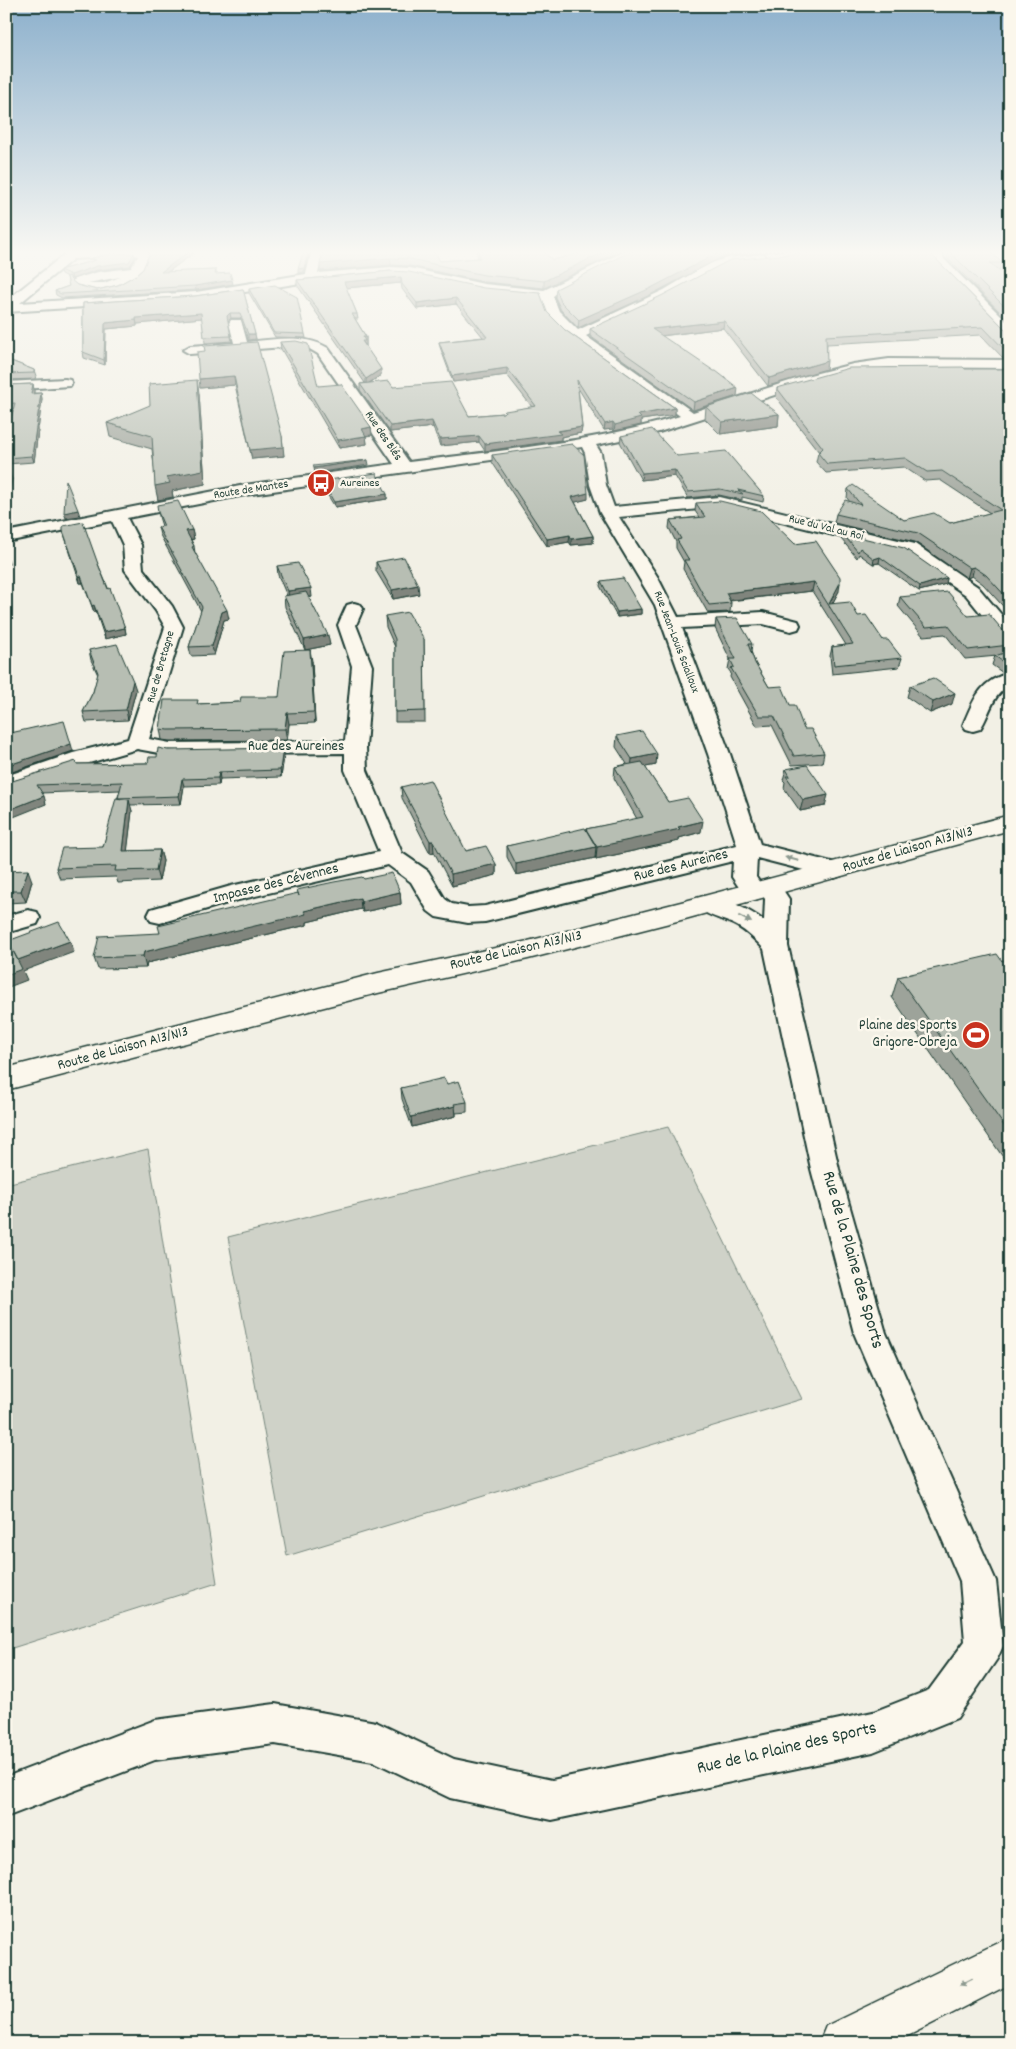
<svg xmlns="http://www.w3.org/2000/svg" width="1016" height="2049" font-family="Dekko,sans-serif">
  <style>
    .green { fill: #cfd2c8; stroke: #77887e }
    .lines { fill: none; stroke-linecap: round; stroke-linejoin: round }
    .minor-casing { stroke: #1f3d34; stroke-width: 4 }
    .major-casing { stroke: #1f3d34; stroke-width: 3 }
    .highway-casing { stroke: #1f3d34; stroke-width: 3 }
    .minor { fill: #fbf7ec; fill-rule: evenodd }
    .major { fill: #fbf7ec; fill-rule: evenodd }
    .highway { fill: #fbf7ec; fill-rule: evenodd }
    .wall { fill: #9da39a; stroke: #1f3d34; fill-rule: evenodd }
    .shaded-wall { fill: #80857d; stroke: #1f3d34 }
    .building { fill: #b7beb3; stroke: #1f3d34 }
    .oneway { fill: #8d9a90 }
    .labels { text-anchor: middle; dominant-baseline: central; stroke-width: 5; stroke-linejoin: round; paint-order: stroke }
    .far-street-label { font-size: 12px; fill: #1f3d34; stroke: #fbf7ec }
    .far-poi-label { font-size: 12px; fill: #1f3d34; stroke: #fbf7ec; text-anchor: start }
    .street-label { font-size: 15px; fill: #1f3d34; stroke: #fbf7ec }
    .poi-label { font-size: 15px; fill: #1f3d34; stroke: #fbf7ec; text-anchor: end }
    .near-street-label { font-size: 18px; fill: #1f3d34; stroke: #fbf7ec }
  </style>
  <rect width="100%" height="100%" fill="#f2f0e5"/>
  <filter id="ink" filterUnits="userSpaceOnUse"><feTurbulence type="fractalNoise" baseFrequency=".02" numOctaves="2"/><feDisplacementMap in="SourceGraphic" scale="10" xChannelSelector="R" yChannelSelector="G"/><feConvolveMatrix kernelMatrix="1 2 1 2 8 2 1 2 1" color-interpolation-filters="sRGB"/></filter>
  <g filter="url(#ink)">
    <path class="green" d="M668,1127L802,1399L287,1556L228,1237Z
      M148,1149L217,1583L6,1650V1184Z"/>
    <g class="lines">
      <defs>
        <path id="minor" d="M70,250H83L82,251L144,250L151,255C148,260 145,267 142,272C128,289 88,302 72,282L74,279L98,272L131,268L138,256L135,255L73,259L20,303L196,292L306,274L312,250H324L318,273L391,267L410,268L484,284L544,290L627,250H642L553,296L559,311L578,330L664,290L708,264L727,258L764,254L766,257L764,260L729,265L716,270L672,296L586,336L693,412L802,377L853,364L889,359L1010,360V368L889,367L854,372L812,383L659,432L596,445L601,453L606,485L614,507L719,497L915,544L978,587L1010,625V643L1003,641L966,595L903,552L719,507L619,517L657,576L678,617L763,612L798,621L800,625L798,629L791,631L763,624L682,628L730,754L760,844L843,865L847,870L843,875L835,878L757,858L756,877L760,883L769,879L777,881L789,899L788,946L839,1169L886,1333L996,1581L1003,1646L997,1659L957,1718L873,1752L552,1820L450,1798L373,1761L275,1744L155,1760L6,1817V1777L155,1720L275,1704L376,1722L454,1759L552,1780L873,1712L929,1690L965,1641L960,1581L854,1333L811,1169L764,949C756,940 747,932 737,926C725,919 703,916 696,904L700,898C717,893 750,910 764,921L765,899L763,896L754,900L746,898L732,877L733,861L485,922L468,923L436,917L428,911L411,882L388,865L234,901L160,923L151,921L148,915L151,909L231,886L379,852L345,770V753L170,755L137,749L89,763L6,790V776L73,753L128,739L165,627L156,611L125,570L123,545L112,521L6,542V532L245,485L394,464L318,354L308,348L297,346L190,354L183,350L190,346L234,343L229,323L231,320H241L247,342C274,340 303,333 328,348L409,462C498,450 593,443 680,416L566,334L548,316L541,297L484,292L410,276L391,275L313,281L196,300L6,312V301ZM120,277L104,283H88ZM582,447L585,453L590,485L600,513L655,605L708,754L737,845L485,906L468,907L452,904L445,899L428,871L402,853L367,770L366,747L372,666L356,625L363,609L361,605L354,603L347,605L338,625L352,666L345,741L170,743L149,739L183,627L172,606L143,569L141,545L127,518L245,495Z
          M932,250H940L944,259L1010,325V337L1005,336L934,263L930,253Z
          M65,379L70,380L72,383L70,386L6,390V382Z
          M1010,673V686C992,693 990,715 980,729L973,731L966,729L963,725C974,699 980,680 1010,673Z
          M28,910L37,912L40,918L37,924L6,933V916Z"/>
        <path id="major" d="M1010,815V830L685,919L528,959L378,993L6,1090V1068L378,973L528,941L685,901Z"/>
        <path id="highway" d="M1010,1937V1984L894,2043H819L826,2026Z"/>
      </defs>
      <use href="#minor" class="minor-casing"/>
      <use href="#major" class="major-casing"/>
      <use href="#highway" class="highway-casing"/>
      <use href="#minor" class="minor"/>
      <use href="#major" class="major"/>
      <use href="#highway" class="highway"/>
    </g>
    <path class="wall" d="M147,250H198L168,272L216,270V274L233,284L196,290L62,298L56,295L55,291L69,286L67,277L61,274L60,270L93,261L92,258L135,257L130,266L97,270L72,279L70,278V280L77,285L97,290L118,285L136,275L143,269L150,252Z
      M323,250L440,261L478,258L476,250H540L553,260L544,288L484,282L410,266L391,265L320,271Z
      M949,251L1002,263L1000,270H998L1010,280V322L947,258Z
      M722,257L650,295L578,328L561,310L555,297L556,289Z
      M934,257L1006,330H1010V359L1003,358L981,335L827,344L826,369L768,386L723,328L662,336L737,396L693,410L590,336V329Z
      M391,271L547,312L565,330L675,408V415L641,420V425L614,431L613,429L604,430L578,388L582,427L581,433L561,437V440L485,451L479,442L440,446L433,427L390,432L360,390V384L365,383L297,285V280ZM401,283L402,289L417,309L456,304L483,337L439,342L440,347L453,382L507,375L532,407L503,413L469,416L393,387L370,383L381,375L366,346V337L355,319H358L357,314L346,288Z
      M243,289L256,339L248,340L241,318H231L228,322L232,341L205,343L202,318L137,324V326L106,329L105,365L84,358L83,352V303L195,296Z
      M249,289L305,334L306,338L275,337L249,293Z
      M257,342L284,456L252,459L235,385L200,388L205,351Z
      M280,342L318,386L371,427L372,435L366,436L367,444L339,448L281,349Z
      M6,359L34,370L36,376L35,379L6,380Z
      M965,369H1010V614L983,584L972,576L967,578L915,542L834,523L836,514L850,502L847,498L848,489L904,520L950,523L990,513L940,480L925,481L904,467L826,473L816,462L818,453L819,452L776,397L777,388Z
      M33,384L34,390V393H41L42,399L34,462L7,464L6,461V449L13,409L6,410V385Z
      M199,393L205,484L172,491L173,497L158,500L152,449L110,437L107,423Z
      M706,407L779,414L778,426L720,434L705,419Z
      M621,436L677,456L764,496L763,502L742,497V500L719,495L688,498L675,476L641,480L620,442Z
      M492,455L588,499L575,502L593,536V543L571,545L569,542L547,546L492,462Z
      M322,481L387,494V499L335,507L322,486Z
      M696,503L839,591L832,604L858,616L902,658L899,667L832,674L830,656L832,647L846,645L812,591L730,601L731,603L730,612L708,613L683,569L684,562L676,548V542L669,528L670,520L699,517L695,511Z
      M158,512L192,530L194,539L191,540L194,546L195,553L229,619L224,620L214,655L191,656L189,647L201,611L160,535L158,527L162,526L160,520Z
      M63,531L98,564L125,628L126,634L105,639L96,612H94L83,583H80Z
      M842,533L947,578L946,584L919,591L879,563L873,564L859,554L857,558L841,539Z
      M376,562L419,594L393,599L376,571Z
      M277,566L312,597H309L330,645L305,650L285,607L284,596H287L278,575Z
      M601,581L641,609V614L617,617L600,586Z
      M900,597L968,616L1005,633L1010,634V672L1003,673L992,665L995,656H997L965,659L945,634L923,636L898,606Z
      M385,616L424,639L425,722H395V647L386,627Z
      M716,619L752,644L751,651L755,663L769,687L790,705L804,729L824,753L822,763L792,765L772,725L757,726L730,677L731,673L728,669L730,659L715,628Z
      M89,650L136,690L128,720L86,722L83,712L93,692L98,675L91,660Z
      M312,661L315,723L289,724L287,740L170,741L162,740L160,729L199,704L240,702L279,697Z
      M910,686L952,704L930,713L907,697Z
      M617,736L656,765L645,767L668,802L701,832L679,838V841L596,859L595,856V858L516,875L507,857V846L586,831V829L637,819L614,778L615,767L627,764L616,747Z
      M168,750L284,756L281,777L220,779L219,785L184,786L181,804L130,805L132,811L127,851L160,850L163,861L159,881L118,883L116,877L60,879L56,868L103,847L120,790L41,793L46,804L6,783L77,764L148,763Z
      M786,769L825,806L800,811L784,788L785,782L783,780Z
      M401,787L466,851L496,864V875L452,886L434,852L430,853L402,798Z
      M6,871L32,881L26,902L6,903Z
      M364,879L400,892L401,904L363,912L361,909L307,922V925L147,963L146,968L98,969L94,958L160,933Z
      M1010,959V1162L1007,1163L892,997L898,977Z
      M447,1084L467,1102V1112L456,1113V1116L412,1127L402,1099L401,1088Z"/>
    <path class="shaded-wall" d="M191,250H198L162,276L161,272Z
      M309,250H310L304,272L298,273V269Z
      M608,250H623L544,288V281Z
      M723,250H790L722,257L650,295L578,328L579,320Z
      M134,253L135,257L130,266L97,270L72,279L71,275Z
      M390,258L391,265L320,271V264Z
      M401,277V283L345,288L344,282Z
      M232,280L233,284L196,290L195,286Z
      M456,298V304L417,309V303Z
      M201,313L202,318L137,324L136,318Z
      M230,313L231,318L227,322V316Z
      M136,320L137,326L106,329L105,365L104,360L105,323Z
      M724,321L723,328L652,337V329Z
      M248,334H255L256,339L248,340Z
      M363,337H366V346L362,341Z
      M827,361L826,369L768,386L769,378Z
      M507,368V375L453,382L452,376Z
      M381,369V375L366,385V379Z
      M234,376L235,385L200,388L199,379Z
      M197,380L199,393L205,484L172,491L173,497L158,500L155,486L167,477Z
      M33,384L34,390L33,399L31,394Z
      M738,388L737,396L693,410L694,402Z
      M41,393L42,399L34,462L32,456Z
      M675,408V415L641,420V425L614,431L615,425L638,415Z
      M779,414L778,426L720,434L722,422Z
      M432,421L433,427L390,432V426Z
      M613,422V429L604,430L605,424Z
      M371,427L372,435L362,436V429Z
      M582,427L581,433L561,437V440L485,451V444Z
      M282,436L284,456L252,459L250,450Z
      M366,436L367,444L339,448L338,440Z
      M479,436V442L440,446V439Z
      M368,460L369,465L315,473L314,468Z
      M675,470V476L641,480L642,473Z
      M10,474L12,479L6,514V499Z
      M588,493V499L572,503V497Z
      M387,494V499L335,507L334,502Z
      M78,510L80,516L66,518L64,513Z
      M192,530L194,539L188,540L186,531Z
      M570,535L569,542L547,546V539Z
      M593,536V543L571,545V539Z
      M880,557L879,563L873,564L874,559Z
      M6,559H8L10,564L6,565Z
      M974,567L972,576L967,578L970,568Z
      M79,576H81L83,583H80Z
      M947,578L946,584L919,591L920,586Z
      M814,582L812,591L725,601L726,593Z
      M840,583L839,591L830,608L829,604Z
      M418,585L419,594L393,599L392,590Z
      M311,588L312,597L289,600L288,591Z
      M94,605L96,612H94L92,606Z
      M641,609V614L617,617V612Z
      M227,610L229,619L224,620L214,655L212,646L222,612Z
      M125,628L126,634L105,639L104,632Z
      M328,635L330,645L305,650L304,640Z
      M310,650L312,661L315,723L314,712Z
      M1010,663V672L1003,673L1006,664Z
      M133,681L136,690L128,720L126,710Z
      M955,693L952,704L930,713L933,702Z
      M287,713L289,724L287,740L285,729Z
      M71,744L73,751L6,774V766Z
      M283,748L284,756L281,777L280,770Z
      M657,754L656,765L631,770L632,759Z
      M219,772L220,779L219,785L218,778Z
      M182,779L184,786L181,804L179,796Z
      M828,795L825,806L800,811L803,800Z
      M44,796L46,804L6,820V811Z
      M129,800L132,811L126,862L123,851Z
      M703,821L701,832L679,838V841L596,859L597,847Z
      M430,841H433L434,852L430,853Z
      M596,847L595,858L516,875V864Z
      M160,850L163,861L159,881L156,870Z
      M496,864V875L452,886L451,874Z
      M28,870L32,881L26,902L21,891Z
      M400,892L401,904L363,912L361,901Z
      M360,898L361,909L307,922V925L147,963L146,968L143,956L144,952L304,911Z
      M70,941L74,952L23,971L27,980L6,988V975L18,960Z
      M455,1106L456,1116L412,1127L411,1117Z
      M1010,1156V1162L1007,1163Z"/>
    <path class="building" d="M151,250H191L161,272L216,270L215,274L230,273L232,280L195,286L61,294L55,291L69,286L67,277L70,276V279L77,285L97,290L118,285L136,275L143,269Z
      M304,250H309L304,268L298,269Z
      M323,250H434L440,261L480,258L478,250H540L553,260L590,250H608L544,281L484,275L410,259L390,258L320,264Z
      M633,250H724L651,288L579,320L561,302L556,289Z
      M829,250H931L934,257L1006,330H1010V351L1005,350L983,327L826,336L827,361L769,378L724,321L652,329L714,371H716L738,388L694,402L590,329L661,296L730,260Z
      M963,250H989L1002,263H990L1010,280V312L949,251Z
      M134,253L129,262L97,266L71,275L60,270L96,260L92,258L108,254Z
      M391,271L409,272L484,288L540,293L547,312L565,330L675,408L638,415L641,418L615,425L613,422L605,424L577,380L582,427L557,431L561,434L485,444L479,436L440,439L432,421L390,426L360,384L389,381L393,387L451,382L469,416L503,413L505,411L536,406L507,368L452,376L439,342L487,337L456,298L417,303L402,284L401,277L344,282L357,314H352L366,337H363L365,341H362L381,369L366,379L297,280Z
      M275,285L297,297L305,334L274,333L249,289Z
      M243,289L255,334H248L240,313H230L227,316L231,336L204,337L201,313L136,318V320L105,323L104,360L83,352V303L195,296Z
      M296,341L308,344L318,386L341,384L371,427L362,429L366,436L338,440L280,342Z
      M257,342L282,436L283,447L250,450L234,376L199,379L197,352L205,351L204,346Z
      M6,359L34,370V373L6,374Z
      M963,367L965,369H1010V601L986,575L974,567L970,568L918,533L836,514L845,500L861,505L848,489L853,485L904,520L934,513L950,523L1001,510L942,471L927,472L905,458L827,464L818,453L823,448L777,388L849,368Z
      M197,380L203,470L167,477L170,483L155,486L152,436L107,423L150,405L149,384Z
      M33,384L31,394L41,393L32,456L6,458V449L9,426L15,403L6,404V385Z
      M751,393L779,414L722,422L706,407Z
      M652,429L677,456L726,451L764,496L738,490L743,494L720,489L688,492L675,470L642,473L621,436Z
      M572,444L584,455L588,493L572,497L593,536L571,539L570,535L547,539L492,455Z
      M368,460L314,468L313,466Z
      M6,472L10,474L6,499Z
      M376,473L387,494L334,502L322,481Z
      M66,480L78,510L64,513Z
      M178,501L192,530L186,531L194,546L192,547L227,610L222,612L212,646L189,647L202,607L158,527L164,526L158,512L157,505Z
      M720,501L761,511L795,544L816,541L840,577V583L829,604L850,602L858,616L866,615L883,640H888L902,658L834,665L832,647L853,644L814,582L726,593L731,603L709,605L684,560H689L677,540L681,539L670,520L705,517L696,503Z
      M83,522L98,564L108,589L110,588L125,628L104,632L94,605L92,606L81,576H79L63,531V526Z
      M842,533L904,548L947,578L920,586L880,557L874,559L860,548L858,552Z
      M404,557L418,585L392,590L376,562Z
      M298,563L311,588L288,591L277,566Z
      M623,578L641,609L617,612L601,581Z
      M306,592L328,635L304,640L284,596Z
      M948,592L968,616L989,614L1005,633L1010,634V650L1009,645L968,650L948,625L926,627L900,597Z
      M408,612L424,639L425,711L395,712V639L385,616Z
      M737,618L752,644H748L755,663L769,687L782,686L790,705H795L804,729H811L824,753L794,756L774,716H759L731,668L734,667L730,659H736L716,619Z
      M117,644L133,681L126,710L83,712L93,692L98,673L89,650Z
      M310,650L314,712L287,713L285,729L168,730L160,729L164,700H198L197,704L240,702L241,697H279L284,651Z
      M1010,651V663L1006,664L995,656Z
      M933,678L955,693L933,702L910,686Z
      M64,721L71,744L6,766V734Z
      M642,731L657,754L632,759L617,736Z
      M158,748L168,750L283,748L280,770L219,772L218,778L182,779L179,796L118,798L122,782L37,785L44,796L6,811V783L76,761L77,764L148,763L149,757H157Z
      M642,762L668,802L688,798L703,821L678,827L680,829L597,847L586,829L643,817L615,767Z
      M807,765L828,795L803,800L786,776H790L786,769Z
      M430,780L466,851L486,846L496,864L451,874L433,841H430L401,787Z
      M116,798L129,800L123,851L160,850L156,870L115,871L116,866L56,868L62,848L103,847Z
      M585,828L596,847L516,864L507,846Z
      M28,870L21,891H6V871Z
      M392,873L400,892L361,901L360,898L304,911L306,914L144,952L143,956L94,958L99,936L160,933L158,926L298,893L299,896L297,890L334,882L362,877L364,879Z
      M59,922L70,941L18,960L8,941Z
      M11,947L22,969L6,975V949Z
      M997,954L1002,961L1010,959V1134L898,977Z
      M444,1078L447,1084L459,1081L467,1102L454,1104L455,1106L411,1117L401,1088Z"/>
    <defs><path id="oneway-solid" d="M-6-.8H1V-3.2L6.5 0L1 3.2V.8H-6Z" transform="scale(1.25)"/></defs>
    <g class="oneway">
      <use href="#oneway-solid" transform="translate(792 859) rotate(-165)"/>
      <use href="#oneway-solid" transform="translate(745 919) rotate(27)"/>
      <use href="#oneway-solid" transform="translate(966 1982) rotate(154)"/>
    </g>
  </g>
  <linearGradient id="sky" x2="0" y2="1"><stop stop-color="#8cb0cc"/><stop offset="0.47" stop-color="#f9f8f3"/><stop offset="1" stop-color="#f9f8f3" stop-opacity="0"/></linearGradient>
  <rect width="1016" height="537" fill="url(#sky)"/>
  <defs>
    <symbol id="bus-disc" viewBox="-11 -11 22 22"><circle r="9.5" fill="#c8321e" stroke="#fbf7ec"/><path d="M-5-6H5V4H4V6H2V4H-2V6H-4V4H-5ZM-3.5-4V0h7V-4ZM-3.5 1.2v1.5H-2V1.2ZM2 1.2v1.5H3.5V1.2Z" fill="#fff"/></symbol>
    <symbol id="stadium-disc" viewBox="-11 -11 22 22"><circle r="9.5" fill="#c8321e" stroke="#fbf7ec"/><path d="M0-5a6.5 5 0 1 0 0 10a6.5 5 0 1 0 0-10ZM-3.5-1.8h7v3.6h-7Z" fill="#fff"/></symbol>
  </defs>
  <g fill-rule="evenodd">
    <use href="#bus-disc" x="305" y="467" width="32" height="32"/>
    <use href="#stadium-disc" x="960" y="1019" width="32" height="32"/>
  </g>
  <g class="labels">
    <g class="far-street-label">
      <text transform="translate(383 436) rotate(56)">Rue des Blés</text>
      <text transform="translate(251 490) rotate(-9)">Route de Mantes</text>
      <text transform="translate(826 528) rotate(14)">Rue du Val au Roi</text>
      <text transform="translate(676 642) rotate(69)">Rue Jean-Louis Scialloux</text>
      <text transform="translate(161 667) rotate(-74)">Rue de Bretagne</text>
    </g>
    <g class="far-poi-label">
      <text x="340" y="483">Aureines</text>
    </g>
    <g class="street-label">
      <text x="296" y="747">Rue des Aureines</text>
      <text transform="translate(908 850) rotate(-16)">Route de Liaison A13/N13</text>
      <text transform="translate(681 866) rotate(-14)">Rue des Aureines</text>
      <text transform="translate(276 884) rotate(-14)">Impasse des Cévennes</text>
      <text transform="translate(516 951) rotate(-13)">Route de Liaison A13/N13</text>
      <text transform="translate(123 1049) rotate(-15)">Route de Liaison A13/N13</text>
    </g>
    <g class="poi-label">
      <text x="957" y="1026">Plaine des Sports<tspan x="957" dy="17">Grigore-Obreja</tspan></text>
    </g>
    <g class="near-street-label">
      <text transform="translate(852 1260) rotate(74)">Rue de la Plaine des Sports</text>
      <text transform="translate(787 1749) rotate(-13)">Rue de la Plaine des Sports</text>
    </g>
  </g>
  <rect width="1016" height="2049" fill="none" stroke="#fbf7ec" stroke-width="25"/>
  <rect x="12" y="12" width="991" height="2024" fill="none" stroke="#1f3d34" stroke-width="2" filter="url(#ink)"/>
</svg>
